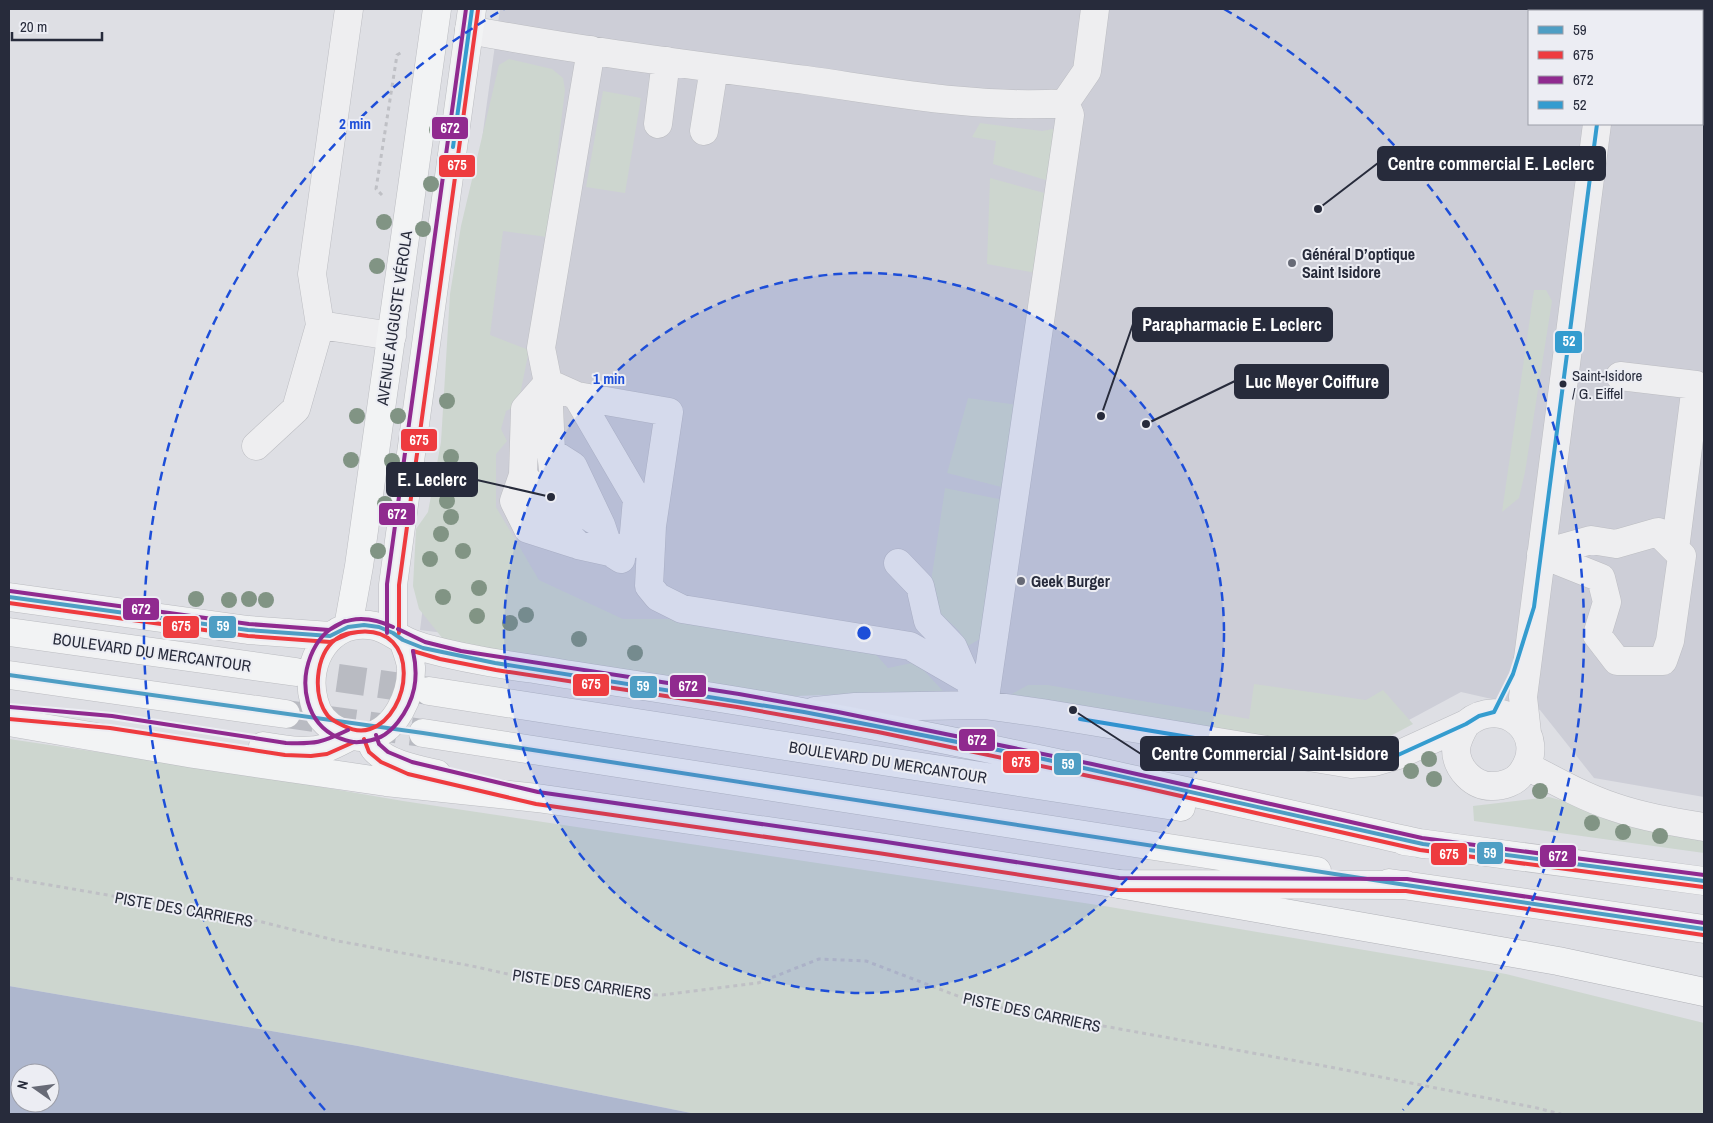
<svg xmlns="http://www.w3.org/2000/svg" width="1713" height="1123" font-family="'Archivo Narrow',sans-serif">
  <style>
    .built { fill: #cdced7; fill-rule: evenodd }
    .green { fill: #cdd6cf }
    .water { fill: #aeb7ce; fill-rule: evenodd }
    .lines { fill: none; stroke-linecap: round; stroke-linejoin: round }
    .major-tunnel { stroke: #b9bbc2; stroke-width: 28; stroke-dasharray: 28 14; stroke-linecap: butt }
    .minor-casing { stroke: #bcbdc2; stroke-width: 29 }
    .major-casing { stroke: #bbbcc1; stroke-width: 29 }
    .highway-casing { stroke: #b1b2b8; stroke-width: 29 }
    .path { stroke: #bfc0c5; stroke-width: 3; stroke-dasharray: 4 4; stroke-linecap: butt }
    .minor { stroke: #eeeef0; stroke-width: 28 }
    .major { stroke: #f2f3f4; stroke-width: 28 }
    .highway { stroke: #f2f3f4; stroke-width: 28 }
    .bus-1-casing { stroke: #ecedf3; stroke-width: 8 }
    .bus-2-casing { stroke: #ecedf3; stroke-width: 8 }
    .bus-3-casing { stroke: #ecedf3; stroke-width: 8 }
    .bus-4-casing { stroke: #ecedf3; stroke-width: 8 }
    .bus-1 { stroke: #4e9ec4; stroke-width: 4 }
    .bus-2 { stroke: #ee3b3f; stroke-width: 4 }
    .bus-3 { stroke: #902a8f; stroke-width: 4 }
    .bus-4 { stroke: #349ccf; stroke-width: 4 }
    .tree { fill: #819484 }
    .ring { fill: none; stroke: #1d4ed8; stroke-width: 2.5; stroke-dasharray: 9 6 }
    .poi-dot { fill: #676a76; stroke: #ecedf3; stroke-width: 2 }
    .bus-dot { fill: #272b3b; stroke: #ecedf3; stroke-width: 2 }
    .labels { text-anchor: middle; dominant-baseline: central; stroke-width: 4; stroke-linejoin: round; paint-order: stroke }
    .bus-label { font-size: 15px; fill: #272b3b; stroke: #ecedf3; text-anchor: start }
    .poi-label { font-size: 16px; font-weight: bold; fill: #272b3b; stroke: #ecedf3; text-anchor: start }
    .street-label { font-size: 16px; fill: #272b3b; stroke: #ecedf3 }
    .centre { fill: #1d4ed8; stroke: #ecedf3; stroke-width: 2.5 }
    .ring-label { font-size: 15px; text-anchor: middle; font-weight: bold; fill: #1d4ed8; stroke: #ecedf3; stroke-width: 4; stroke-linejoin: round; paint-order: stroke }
    .leader { fill: none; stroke: #272b3b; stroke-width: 2 }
    .callout-dot { fill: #272b3b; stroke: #ecedf3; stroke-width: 2 }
    .callout { fill: #272b3b; stroke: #272b3b; stroke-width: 2 }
    .callout-label { font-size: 18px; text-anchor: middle; font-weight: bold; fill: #fff }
    .line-badge { stroke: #ecedf3; stroke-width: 2 }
    .badge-label { font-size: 14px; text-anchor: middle; font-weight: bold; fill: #fff }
  </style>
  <rect width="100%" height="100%" fill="#dedfe4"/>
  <path class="built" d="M500,9H1704V797L1594,778L1540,710L1461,692L1370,741L1279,738L420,630L484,124ZM1529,11H1702V124H1529Z"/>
  <path class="green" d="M509,59L552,69L563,78L565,90L547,237L503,231L490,335L529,350L518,405L506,411L501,429L507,441L496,454V507L539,580L623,619H679L872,650L888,668L916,662L943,691L795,696L590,667L443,639L419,609L413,586L416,529L428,512L441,442L450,294L461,226L499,65Z
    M603,91L641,98L625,193L586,187Z
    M980,123L1042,131L1053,129L1058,137L1049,181L993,164L996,141L972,137Z
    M990,178L1048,194L1036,273L987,264Z
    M1534,290H1546L1552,301L1525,472L1519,498L1502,512Z
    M968,398L1018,405L1005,488L947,473Z
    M945,488L1004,500L980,639L968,646L959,631L940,613L930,588Z
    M1254,684L1366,700L1383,690L1413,724L1381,741L1353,746L1327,747L1006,697L1028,685H1048L1249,719Z
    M9,739L240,773L403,801L1104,906L1506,974L1704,1023V1114H696L358,1046L9,986Z
    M1549,797L1694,837L1704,838V853L1474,821L1473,806Z"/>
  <path class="water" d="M9,986L358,1046L696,1114H9ZM20,1073H50V1103H20Z"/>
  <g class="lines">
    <path class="major-tunnel" d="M296,672L429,691
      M286,714L423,733"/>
    <defs>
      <path id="minor" d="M349,9L312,274L320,325L392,336
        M1614,11V9
        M469,30C581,51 693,65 806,80C891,92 979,109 1065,103
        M591,50L541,348L548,383L577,396L669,412L652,526L649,586L658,597L682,609L910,646L967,679L984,705
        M1065,103L1087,71L1095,9
        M658,124L666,61
        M704,131L714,68
        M1620,376L1696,385L1675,549
        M548,383L525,409L523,475L534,488L550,516L578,545L610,552L633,544L637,499L577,396
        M548,383L551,452L573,466L601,525L610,552L621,559
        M256,446L296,409L320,325
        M551,452L554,478L571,504L594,520
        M523,475L514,501L528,529L575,544
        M1658,532L1682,556L1670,641L1663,661H1617L1597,635L1607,602L1601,578L1541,554L1591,540L1616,544Z
        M898,563L920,586L928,621L953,647L967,679
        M984,705L1070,115L1065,103
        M815,711L855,707L984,705L1042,713L1351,764L1374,762L1398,755L1466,724C1503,693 1551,735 1521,774C1515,782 1503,786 1493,786C1474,787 1456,769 1456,749C1457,740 1461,732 1466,724
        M1527,733L1523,697L1597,124
        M1527,766C1555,781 1584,797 1614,807C1643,817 1674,822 1704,827"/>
      <path id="major" d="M9,597L248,630L330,636
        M348,627L359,566L437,9
        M9,632L296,672
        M393,633V585L472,9
        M403,640C406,649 410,658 411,667C412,694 396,732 366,737C357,738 348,735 340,732C327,726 317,715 314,701C303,661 330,617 375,626C387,629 395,636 406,641C412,644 419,646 425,648C461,658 497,664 534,669C625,684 716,696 807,713C1013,751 1218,798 1423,844
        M9,675L286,714
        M429,691L1181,807
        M9,722L194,754L386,782L537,798L879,847L1119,884L1406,885
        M423,733L1317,871
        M370,737C371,740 372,745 374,748C386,764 419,770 437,774
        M263,746C283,749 306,754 326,748C334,745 343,740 351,736
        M1404,841L1704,881
        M1389,883L1704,929"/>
      <path id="highway" d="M1119,884L1558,961L1704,992"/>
    </defs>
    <use href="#minor" class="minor-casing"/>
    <use href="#major" class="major-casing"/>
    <use href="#highway" class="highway-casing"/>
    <path class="path" d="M382,195L376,189L397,55L402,52
      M9,878L258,921L338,941L472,966L548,983L626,994L662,995L758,983L819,959L866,961L976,1003L1330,1067L1537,1108L1561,1114"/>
    <use href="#minor" class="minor"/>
    <use href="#major" class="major"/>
    <use href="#highway" class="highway"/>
    <defs>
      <path id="bus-1" d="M9,597L248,630L330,636L348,627L364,625L379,627L393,633L403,640L423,648L495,663L804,712L1039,758L1423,844L1704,881
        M9,675L423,733L1406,885L1704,929"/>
      <path id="bus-2" d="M9,603L248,636L330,642L351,633
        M358,632C422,625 412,715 370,729C361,732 352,730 344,726C338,723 333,721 328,716C312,696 315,655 336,639C342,634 350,633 358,632Z
        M399,633V585L478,10
        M413,651L440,659L496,670L737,707L878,732L1132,785L1420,850L1703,887
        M9,719L110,728L285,755L311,756L327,754L354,742
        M364,739L369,752L381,762L408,774L536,804L878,853L1118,890L1406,891L1703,935"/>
      <path id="bus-3" d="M10,591L249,624L329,630L345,621
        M393,627C310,587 275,708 337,737C345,740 350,743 359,742C376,741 387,736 398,722C415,700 419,678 413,651
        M398,629L425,642L461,651L739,694L838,712L1092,764L1422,838L1704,875
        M387,633V584L466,9
        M10,707L112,716L286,743C316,744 321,743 348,730
        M376,735L379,744L388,752L412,762L538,792L880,841L1119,878L1407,879L1704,923"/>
      <path id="bus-4" d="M453,147L472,9
        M1080,719L1351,764L1374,762L1398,755L1466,724L1479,716L1494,712L1513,674L1534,607L1597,124"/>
    </defs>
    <use href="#bus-1" class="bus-1-casing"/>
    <use href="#bus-2" class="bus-2-casing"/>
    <use href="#bus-3" class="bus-3-casing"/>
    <use href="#bus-4" class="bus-4-casing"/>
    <use href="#bus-1" class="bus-1"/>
    <use href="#bus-2" class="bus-2"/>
    <use href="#bus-3" class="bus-3"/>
    <use href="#bus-4" class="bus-4"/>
  </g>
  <g class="tree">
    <circle cx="437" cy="130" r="8"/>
    <circle cx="431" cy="184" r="8"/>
    <circle cx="384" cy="222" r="8"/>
    <circle cx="423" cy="229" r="8"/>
    <circle cx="377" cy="266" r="8"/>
    <circle cx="447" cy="401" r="8"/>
    <circle cx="357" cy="416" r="8"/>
    <circle cx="398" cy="416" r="8"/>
    <circle cx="451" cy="457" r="8"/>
    <circle cx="351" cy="460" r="8"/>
    <circle cx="392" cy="461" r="8"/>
    <circle cx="447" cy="501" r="8"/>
    <circle cx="385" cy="504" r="8"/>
    <circle cx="451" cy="517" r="8"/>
    <circle cx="441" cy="534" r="8"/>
    <circle cx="378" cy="551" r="8"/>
    <circle cx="463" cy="551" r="8"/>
    <circle cx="430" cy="559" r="8"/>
    <circle cx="479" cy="588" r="8"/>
    <circle cx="443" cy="597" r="8"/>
    <circle cx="196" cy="599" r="8"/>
    <circle cx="249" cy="599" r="8"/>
    <circle cx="229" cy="600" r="8"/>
    <circle cx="266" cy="600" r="8"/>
    <circle cx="526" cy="615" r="8"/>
    <circle cx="477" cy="616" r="8"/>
    <circle cx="510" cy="623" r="8"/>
    <circle cx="579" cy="639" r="8"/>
    <circle cx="635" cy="653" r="8"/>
    <circle cx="1429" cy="759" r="8"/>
    <circle cx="1411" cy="771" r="8"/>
    <circle cx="1434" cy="779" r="8"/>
    <circle cx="1540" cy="791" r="8"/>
    <circle cx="1592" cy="823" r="8"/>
    <circle cx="1623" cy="832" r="8"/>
    <circle cx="1660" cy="836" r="8"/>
  </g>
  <circle cx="864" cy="633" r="360" fill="#1d4ed8" fill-opacity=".12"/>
  <g class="ring">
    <circle cx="864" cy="633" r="360"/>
    <path d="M325 1110A720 720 0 0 1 504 9M1224 9A720 720 0 0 1 1403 1110"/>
  </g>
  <g class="poi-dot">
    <circle cx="1292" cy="263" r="5"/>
    <circle cx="1021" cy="581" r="5"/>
  </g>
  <circle class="bus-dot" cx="1563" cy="384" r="4.5"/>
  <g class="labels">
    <g class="bus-label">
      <text x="1572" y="375">Saint-Isidore<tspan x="1572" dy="18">/ G. Eiffel</tspan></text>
    </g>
    <g class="poi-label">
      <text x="1302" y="254">Général D’optique<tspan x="1302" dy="18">Saint Isidore</tspan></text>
      <text x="1031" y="581">Geek Burger</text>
    </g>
    <g class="street-label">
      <text transform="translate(394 318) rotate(-82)">AVENUE AUGUSTE VÉROLA</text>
      <text transform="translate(152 652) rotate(8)">BOULEVARD DU MERCANTOUR</text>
      <text transform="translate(888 762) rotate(9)">BOULEVARD DU MERCANTOUR</text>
      <text transform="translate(184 909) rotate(10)">PISTE DES CARRIERS</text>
      <text transform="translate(582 984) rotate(8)">PISTE DES CARRIERS</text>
      <text transform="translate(1032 1012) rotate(12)">PISTE DES CARRIERS</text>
    </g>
  </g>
  <circle cx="864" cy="633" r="8" class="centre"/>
  <g class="ring-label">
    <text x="355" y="129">2 min</text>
    <text x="609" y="384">1 min</text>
  </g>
  <path class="leader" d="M1318 209L1378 163M1101 416L1133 324M1146 424L1235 381M551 497L477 480M1073 710L1141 754"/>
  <g class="callout-dot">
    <circle cx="1318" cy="209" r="5"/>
    <circle cx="1101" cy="416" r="5"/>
    <circle cx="1146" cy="424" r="5"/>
    <circle cx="551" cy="497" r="5"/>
    <circle cx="1073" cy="710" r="5"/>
  </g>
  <g class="callout">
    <rect x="1378" y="147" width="227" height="33" rx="5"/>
    <rect x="1133" y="308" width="199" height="33" rx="5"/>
    <rect x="1235" y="365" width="153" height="33" rx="5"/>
    <rect x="387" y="463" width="90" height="33" rx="5"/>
    <rect x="1141" y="737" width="257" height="33" rx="5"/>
  </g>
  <g class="callout-label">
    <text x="1491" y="170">Centre commercial E. Leclerc</text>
    <text x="1232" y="331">Parapharmacie E. Leclerc</text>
    <text x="1312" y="388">Luc Meyer Coiffure</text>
    <text x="432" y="486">E. Leclerc</text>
    <text x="1270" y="760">Centre Commercial / Saint-Isidore</text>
  </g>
  <g class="line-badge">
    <rect x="431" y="116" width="38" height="24" rx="5" fill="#902a8f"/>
    <rect x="438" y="154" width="38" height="24" rx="5" fill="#ee3b3f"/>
    <rect x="1554" y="330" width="29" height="24" rx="5" fill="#349ccf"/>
    <rect x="400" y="428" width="38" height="24" rx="5" fill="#ee3b3f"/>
    <rect x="378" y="502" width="38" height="24" rx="5" fill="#902a8f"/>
    <rect x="122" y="597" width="38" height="24" rx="5" fill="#902a8f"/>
    <rect x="208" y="615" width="29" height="24" rx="5" fill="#4e9ec4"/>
    <rect x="162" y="615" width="38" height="24" rx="5" fill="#ee3b3f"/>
    <rect x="572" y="673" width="38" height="24" rx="5" fill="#ee3b3f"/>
    <rect x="669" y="674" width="38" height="24" rx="5" fill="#902a8f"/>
    <rect x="629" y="675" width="29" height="24" rx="5" fill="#4e9ec4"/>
    <rect x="958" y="728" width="38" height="24" rx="5" fill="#902a8f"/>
    <rect x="1002" y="750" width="38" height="24" rx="5" fill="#ee3b3f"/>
    <rect x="1053" y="752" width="29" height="24" rx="5" fill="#4e9ec4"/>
    <rect x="1476" y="841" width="28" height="24" rx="5" fill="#4e9ec4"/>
    <rect x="1430" y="842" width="38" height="24" rx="5" fill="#ee3b3f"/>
    <rect x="1539" y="844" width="38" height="24" rx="5" fill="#902a8f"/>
  </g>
  <g class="badge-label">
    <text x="450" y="133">672</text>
    <text x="457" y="170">675</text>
    <text x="1569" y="346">52</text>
    <text x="419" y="445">675</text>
    <text x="397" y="519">672</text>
    <text x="141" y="614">672</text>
    <text x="223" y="631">59</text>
    <text x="181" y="631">675</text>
    <text x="591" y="689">675</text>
    <text x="688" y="691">672</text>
    <text x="643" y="691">59</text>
    <text x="977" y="745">672</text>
    <text x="1021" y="767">675</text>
    <text x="1068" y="769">59</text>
    <text x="1490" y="858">59</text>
    <text x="1449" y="859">675</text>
    <text x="1558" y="861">672</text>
  </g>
  <rect width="1713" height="1123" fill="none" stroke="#272b3b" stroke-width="20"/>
  <rect x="1528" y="10" width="175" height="115" fill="#ecedf3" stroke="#9d9fa9"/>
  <rect x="1538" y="26" width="25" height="8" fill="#4e9ec4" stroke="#9d9fa9"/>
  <text x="1573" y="35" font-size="15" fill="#272b3b">59</text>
  <rect x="1538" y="51" width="25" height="8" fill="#ee3b3f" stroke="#9d9fa9"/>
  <text x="1573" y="60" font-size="15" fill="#272b3b">675</text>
  <rect x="1538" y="76" width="25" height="8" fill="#902a8f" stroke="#9d9fa9"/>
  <text x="1573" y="85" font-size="15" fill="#272b3b">672</text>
  <rect x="1538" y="101" width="25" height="8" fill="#349ccf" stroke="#9d9fa9"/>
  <text x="1573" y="110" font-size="15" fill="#272b3b">52</text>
  <g transform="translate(35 1088) rotate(284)"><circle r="24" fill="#ecedf3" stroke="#9d9fa9"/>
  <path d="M0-4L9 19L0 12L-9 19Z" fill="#676a76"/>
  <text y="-8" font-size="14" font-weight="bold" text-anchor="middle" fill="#272b3b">N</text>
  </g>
  <path d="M12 32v8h90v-8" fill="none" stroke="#272b3b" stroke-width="2.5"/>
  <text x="20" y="32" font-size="15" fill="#272b3b" stroke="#ecedf3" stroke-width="4" paint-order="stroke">20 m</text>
</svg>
